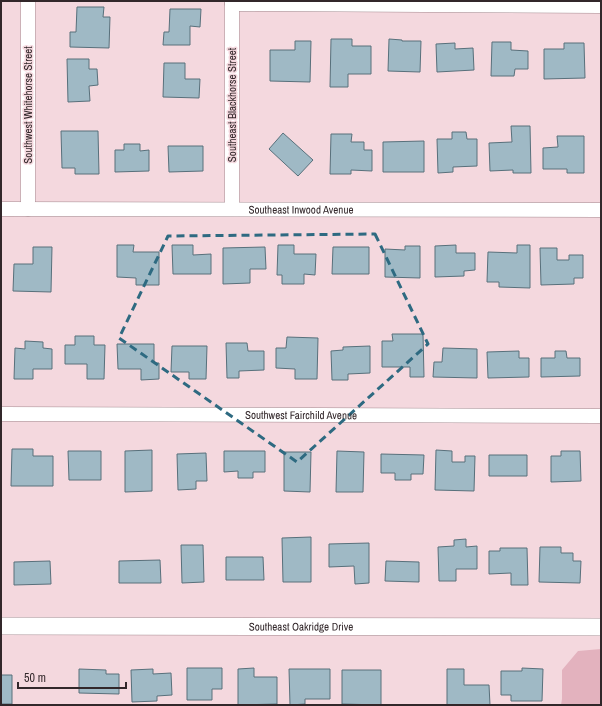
<svg xmlns="http://www.w3.org/2000/svg" width="602" height="706" font-family="'Archivo Narrow',sans-serif">
  <style>
    .green { fill: #e3b2be }
    .building { fill: #9fb9c5; stroke: #58707b }
    .lines { fill: none; stroke-linecap: round; stroke-linejoin: round }
    .minor-casing { stroke: #a3898f; stroke-width: 15 }
    .tertiary-casing { stroke: #a3898f; stroke-width: 18 }
    .minor { stroke: #fff; stroke-width: 14 }
    .tertiary { stroke: #fff; stroke-width: 17 }
    .marked { fill: none; stroke: #2e6a81; stroke-width: 3; stroke-dasharray: 8 5; stroke-linejoin: round }
    .labels { text-anchor: middle; dominant-baseline: central; stroke-width: 3; stroke-linejoin: round; paint-order: stroke }
    .street-label { font-size: 11px; fill: #32272a; stroke: #f4d8de }
  </style>
  <rect width="100%" height="100%" fill="#f4d8de"/>
  <path class="green" d="M601,649V705H561L562,699V670L578,651Z"/>
  <path class="building" d="M77,7H104L103,17H110L109,48L70,47V32H76Z
    M170,9H201L200,27L190,26V45H163L164,32H169Z
    M331,39H352V46H371V74H348V87H330Z
    M389,39L402,40V41H421L420,72L388,71Z
    M295,41H311L310,82L270,81V50H295Z
    M492,42H511V50L528,51V69H515L514,76H491Z
    M455,43V49L473,48L474,70L437,72L436,44Z
    M564,43H584L585,78L544,79V49H564Z
    M67,59H89V69H97L98,85L89,86L90,101L68,102Z
    M164,63H185V79H200L199,98L163,97Z
    M511,126H530L531,173H513V170L490,171L489,143L512,142Z
    M61,131H98L99,174H75V168H62Z
    M452,132H466L467,139H477V166L453,167V172L438,173L437,139H452Z
    M283,133L313,160L298,176L269,149Z
    M331,134H352L351,142H364V150H372V171L351,170V174H330Z
    M557,136H584V173H567V169H543V148L558,147Z
    M424,141V172H383V142Z
    M124,144H140V151L149,150V171L115,172V150H124Z
    M168,146H203V171L169,172Z
    M117,245H134L133,252H159V285H136V278L117,277Z
    M172,245H193V255L211,254V274H173Z
    M278,245H294V254H316L315,275L304,274V284H282V275H277Z
    M456,245V253H475V270L464,271V276L435,277V246Z
    M517,245H530V288L499,287V282H487L488,252L517,253Z
    M405,246H420V278L385,277V249L405,250Z
    M33,247H52L51,292L13,291L14,264H33Z
    M265,247L266,269H250V283L223,284V248Z
    M333,247H369V274H332Z
    M540,248H557V260H569V255H583V278H574V284L541,285Z
    M392,334H423L424,377H410V367H382V341H393Z
    M75,336H94V345H105L104,379H87V364H65V345H75Z
    M287,337L318,338L317,379H295V369L276,368V348H286Z
    M25,341L43,342V348L52,349V369H33V379H14L15,348L25,349Z
    M226,343H247L248,351H264V370L239,371V378H227Z
    M117,344H154V363H159V379L141,380V369H118Z
    M172,346H207L206,379H189V372H171Z
    M370,346V373L348,374V380H332L331,351L343,350V347Z
    M443,348L477,349V378L433,377L434,362H442Z
    M519,351V358H529V377L488,378L487,352Z
    M555,351H566L567,358H580V376L541,377V358H555Z
    M12,449H33V456H53V486H11Z
    M152,450V491L125,492V451Z
    M436,450L452,451V462H465V456H475L474,491L435,490Z
    M68,451H101V480H69Z
    M224,451H265V472H253V478H238V471L224,472Z
    M337,451L364,452L363,492H336Z
    M561,451H580L581,481L551,482V456H561Z
    M284,452H311L310,492L284,491Z
    M206,453L207,481H196V489L178,490L177,454Z
    M381,454L424,455L423,474H411V480H395V473H381Z
    M489,455H527V476H489Z
    M311,537V582H283L282,538Z
    M466,539V547L477,546V569H456V581H439L438,547L454,546V540Z
    M369,543V583L355,584L354,566L329,567V544Z
    M181,545H203L204,582L182,583Z
    M540,547H561V553H573V561H581L580,583L539,582Z
    M500,548H527L528,585H511V573L489,574V551H500Z
    M226,557H263L264,580H226Z
    M160,560L161,583H119V561Z
    M50,561L51,584L14,585V562Z
    M386,561L419,562V582L385,581Z
    M187,668H222V689H212V700H187Z
    M254,668V677H277V704L238,705V669Z
    M522,668L543,669L542,701H511V695H501V671H522Z
    M79,669L106,670V674H119V694L79,693Z
    M153,669V674L171,673L172,695L157,696V701L132,702L131,670Z
    M289,669H330V699H305V704L290,705Z
    M447,669H464V685H489L490,705H447Z
    M342,670H381V705L342,704Z
    M1,675H12V704H1Z"/>
  <g class="lines">
    <defs>
      <g id="minor">
        <path d="M232,1V209"/>
        <path d="M232,4L601,6"/>
        <path id="s1" d="M1,209L601,210"/>
        <path d="M28,209V1"/>
        <path id="s2" d="M1,414L601,416"/>
      </g>
      <g id="tertiary">
        <path id="s3" d="M1,626L601,627"/>
      </g>
    </defs>
    <use href="#minor" class="minor-casing"/>
    <use href="#tertiary" class="tertiary-casing"/>
    <use href="#minor" class="minor"/>
    <use href="#tertiary" class="tertiary"/>
  </g>
  <path class="marked" d="M375,234L428,344L297,462L119,338L168,236Z"/>
  <g class="labels">
    <g class="street-label">
      <text transform="translate(28 105) rotate(-90)">Southwest Whitehorse Street</text>
      <text transform="translate(232 105) rotate(-90)">Southeast Blackhorse Street</text>
      <text stroke="none"><textPath href="#s1" startOffset="300">Southeast Inwood Avenue</textPath></text>
      <text stroke="none"><textPath href="#s2" startOffset="300">Southwest Fairchild Avenue</textPath></text>
      <text stroke="none"><textPath href="#s3" startOffset="300">Southeast Oakridge Drive</textPath></text>
    </g>
  </g>
  <rect width="602" height="706" fill="none" stroke="#32272a" stroke-width="4"/>
  <path d="M18 682v6h108v-6" fill="none" stroke="#32272a" stroke-width="2"/>
  <text x="24" y="682" font-size="12" fill="#32272a" stroke="#f4d8de" stroke-width="3" paint-order="stroke">50 m</text>
</svg>
